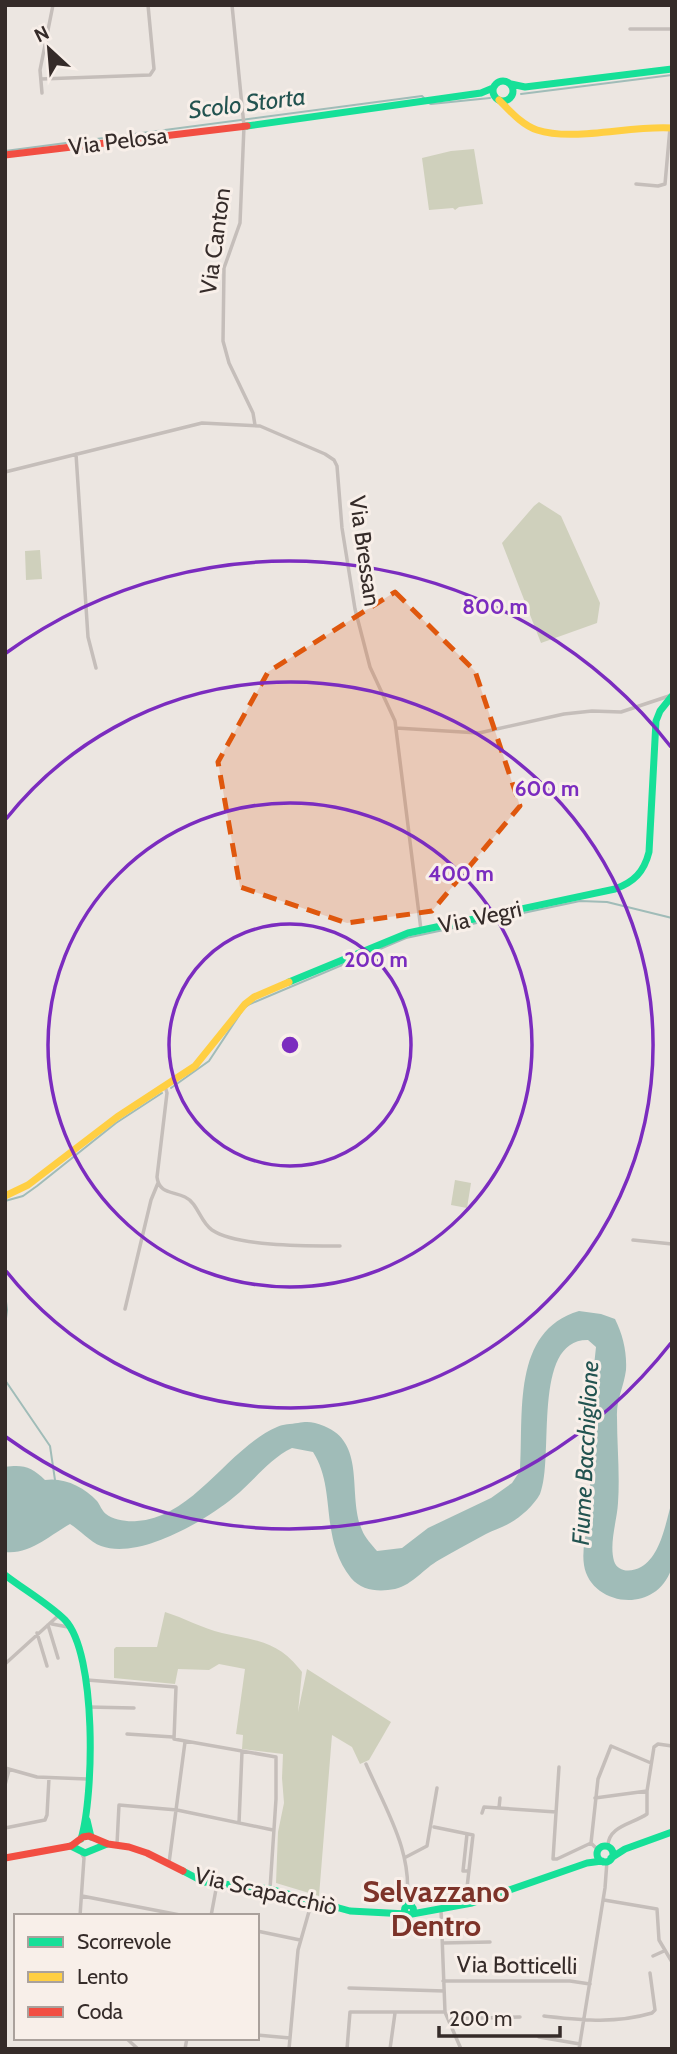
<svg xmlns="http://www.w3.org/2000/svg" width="677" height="2054" font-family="Cabin,sans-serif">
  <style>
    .green { fill: #cfd0bc }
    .water { fill: #a0bcb8 }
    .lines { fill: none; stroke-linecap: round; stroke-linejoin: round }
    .stream { stroke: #a0bcb8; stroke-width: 2 }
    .street { stroke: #c5beba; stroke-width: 3.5 }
    .fast { stroke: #16e098; stroke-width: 7 }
    .slow { stroke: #ffcf43; stroke-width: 7 }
    .jam { stroke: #f24e42; stroke-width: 7 }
    .marked { fill: #df570d; fill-opacity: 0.2; stroke: #df570d; stroke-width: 5; stroke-dasharray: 14 9; stroke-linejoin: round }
    .ring { fill: none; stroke: #7b2cbf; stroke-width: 3.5 }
    .labels { text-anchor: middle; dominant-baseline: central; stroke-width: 6; stroke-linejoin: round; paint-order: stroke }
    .street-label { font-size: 23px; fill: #352b29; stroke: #f8efe9 }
    .water-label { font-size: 24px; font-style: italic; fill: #225350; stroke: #f8efe9 }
    .district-label { font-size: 30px; font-weight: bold; fill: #7d3329; stroke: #f8efe9 }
    .centre { fill: #7b2cbf; stroke: #f8efe9; stroke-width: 3.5 }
    .ring-label { font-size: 21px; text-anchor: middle; font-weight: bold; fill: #7b2cbf; stroke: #f8efe9; stroke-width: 6; stroke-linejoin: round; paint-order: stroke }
  </style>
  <rect width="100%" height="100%" fill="#ece6e1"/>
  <path class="green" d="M474,149L483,204L459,207L455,210L453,208L429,210L422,158L451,151Z
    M539,502L561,516L600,603L597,623L541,643L502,543L534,506Z
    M40,550L42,579L26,580L25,551Z
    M455,1180L471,1183L467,1208L451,1205Z
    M165,1612C184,1618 202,1628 222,1633C256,1641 278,1640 302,1672L298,1712L307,1669L391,1722L369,1760L360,1764L352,1747L332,1735L319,1896L276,1883L278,1832L284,1803L282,1778L283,1754L242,1749L243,1735L236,1734L245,1669L219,1664L209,1670L178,1669L175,1684L114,1678V1649L116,1647H157Z"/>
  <path class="water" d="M579,1311L601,1314L615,1319C623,1335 627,1352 626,1370C624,1386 616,1401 617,1417C617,1446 620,1474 618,1503C617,1521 609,1543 614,1561C618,1573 632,1572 641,1567C661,1556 666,1521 672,1501C672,1517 676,1556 671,1570C654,1616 590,1605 584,1565C581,1546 589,1525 590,1506C591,1482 589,1457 590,1432C590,1403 593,1375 596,1347L588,1340C531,1339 555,1458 540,1494C534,1505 521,1517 510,1523C502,1528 493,1530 486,1534C470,1543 454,1551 439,1560C423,1569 414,1584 395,1589C379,1592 362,1591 351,1578C319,1538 337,1489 313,1452L292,1448C269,1459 254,1481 234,1497C205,1521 139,1560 101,1546C90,1542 80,1530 70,1524C50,1535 30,1555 5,1552V1467C23,1464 32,1467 45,1480C64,1477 84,1487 97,1501C100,1505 102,1511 106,1514C113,1520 128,1522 137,1521C194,1517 228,1448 277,1427C283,1424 291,1424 298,1423C308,1421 314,1422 324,1426C367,1443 347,1495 362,1530C365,1538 372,1545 377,1551L402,1548L428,1528L491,1498L512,1483L520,1471C524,1414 511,1331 579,1311Z"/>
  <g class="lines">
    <path class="stream" d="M521,94L672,75
      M429,103L431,104L490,98
      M5,151L422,96L425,99
      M171,1088L209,1061L244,1008L250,1004L406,938L580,901L607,902L672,918
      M5,1201L23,1196L37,1186L116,1123L162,1093
      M5,1293L7,1310L5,1327
      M5,1380L50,1446L55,1480"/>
    <path class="street" d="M232,5L244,126L240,223L224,268L223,341L229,363L253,413L255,425
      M630,29H672
      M41,79L150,75L154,69L148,5
      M42,93L40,70L53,5
      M636,184L658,186L665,184L670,128
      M76,454L88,637L96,668
      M5,472L202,423L260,426L325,454L334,460L337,466L342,528L355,609L370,667L395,721L421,930
      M396,728L479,733L564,714L592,711L621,712L672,695
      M165,1086L167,1093L157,1177C159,1194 173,1191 185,1197C198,1203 200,1222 212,1230C238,1247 309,1246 340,1246
      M633,1240L672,1244
      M125,1309L151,1200L158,1183
      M5,1399V1400
      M52,1624L68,1627
      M48,1625L58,1658
      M37,1633L47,1666
      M5,1664L59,1615
      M87,1680L176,1687L174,1739L276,1757V1799L270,1889
      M88,1707L134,1708
      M127,1734L173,1737
      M366,1764C386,1810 415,1855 406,1906
      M559,1767L553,1859H557L591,1843
      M5,1768L37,1777L87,1779
      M5,1785L9,1770
      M595,1798L647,1791
      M499,1808L500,1798
      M482,1813L484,1807L556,1812
      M239,1823L242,1752
      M434,1827L473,1835L465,1905
      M5,1828L45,1820L47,1815L49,1778
      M467,1834L463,1871H468
      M591,1843L598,1779L611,1746L651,1763
      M591,1843L598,1850
      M117,1844L119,1805L177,1810L273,1830
      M608,1846C608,1826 633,1824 647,1814V1791L654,1747L658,1744L672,1746
      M406,1857L427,1846L437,1788
      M169,1863L185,1742
      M82,1896L185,1916
      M409,1897L412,1906
      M604,1900L657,1909L659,1940L672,1962
      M441,1910L445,2012L461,2049
      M80,1916L84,1858L81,1852
      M211,1916L217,1884
      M257,1931L300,1940
      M443,1943L490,1942
      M653,1956L664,1951
      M443,1981H570L590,1984
      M349,1988L444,1991
      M544,2016C582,2020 615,2024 652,2013L655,2010L650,1973
      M448,2019L520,2017
      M257,2035L290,2038
      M539,2037L580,2044
      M126,2038L138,2049
      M60,2039L61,2038
      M185,2049L187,2038
      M289,2049L298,1950L312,1901
      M347,2049L350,2012H445
      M390,2049L395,2013
      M579,2049L605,1888L607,1861"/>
    <path class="fast" d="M493 91a10 10 0 1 1 20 0a10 10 0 1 1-20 0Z
      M511,84L525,87L672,69
      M247,126L481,93L493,88
      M289,982L408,933L615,889C634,882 644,872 649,852L656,721L660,711L672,696
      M5,1575C23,1589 49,1604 65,1620C97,1654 94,1796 81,1839
      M87,1820L91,1837
      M71,1846L85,1853L107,1844
      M597 1854a8 8 0 1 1 16 0a8 8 0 1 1-16 0Z
      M611,1858L625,1849L672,1832
      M183,1871L204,1882L270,1889L350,1911L407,1914
      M404.5 1910a4.5 4.5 0 1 1 9 0a4.5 4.5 0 1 1-9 0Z
      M412,1914L472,1903L587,1863L602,1861"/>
    <path class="slow" d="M499,100C510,111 522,125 537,130C574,142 631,125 672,128
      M5,1196L28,1185L117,1117L195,1066L245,1004L254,997L289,982"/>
    <path class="jam" d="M5,155L247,126
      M5,1858L71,1846L83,1837L89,1836L108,1844L129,1847L147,1853L183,1871"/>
  </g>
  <path class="marked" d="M395,592L475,671L520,806L432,911L347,923L240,887L218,762L268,672Z"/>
  <g class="ring">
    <circle cx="290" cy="1045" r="121"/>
    <circle cx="290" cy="1045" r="242"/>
    <path d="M6 819A363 363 0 1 1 6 1271"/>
    <path d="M671 1343A484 484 0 0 1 6 1437M6 653A484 484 0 0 1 671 747"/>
  </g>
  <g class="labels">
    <g class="street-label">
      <text transform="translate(118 141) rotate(-7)">Via Pelosa</text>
      <text transform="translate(215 241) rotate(-82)">Via Canton</text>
      <text transform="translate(365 551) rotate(82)">Via Bressan</text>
      <text transform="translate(480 917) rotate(-12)">Via Vegri</text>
      <text transform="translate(266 1891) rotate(13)">Via Scapacchiò</text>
      <text transform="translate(517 1965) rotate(1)">Via Botticelli</text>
    </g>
    <g class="water-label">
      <text transform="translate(247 103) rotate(-7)">Scolo Storta</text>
      <text transform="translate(585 1453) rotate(-87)">Fiume Bacchiglione</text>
    </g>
    <g class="district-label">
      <text x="436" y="1891">Selvazzano<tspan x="436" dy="34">Dentro</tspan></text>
    </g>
  </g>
  <circle cx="290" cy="1045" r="10" class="centre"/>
  <g class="ring-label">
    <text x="495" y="614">800 m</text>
    <text x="547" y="796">600 m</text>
    <text x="461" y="881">400 m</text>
    <text x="376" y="967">200 m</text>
  </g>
  <rect width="677" height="2054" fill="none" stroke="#352b29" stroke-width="14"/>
  <rect x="14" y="1914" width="245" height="126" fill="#f8efe9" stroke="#aaa19c" stroke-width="2"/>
  <rect x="28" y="1937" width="35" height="10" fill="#16e098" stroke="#aaa19c" stroke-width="2"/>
  <text x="77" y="1949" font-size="21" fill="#352b29">Scorrevole</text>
  <rect x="28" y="1972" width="35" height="10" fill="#ffcf43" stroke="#aaa19c" stroke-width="2"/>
  <text x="77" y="1984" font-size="21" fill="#352b29">Lento</text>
  <rect x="28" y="2007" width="35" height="10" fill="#f24e42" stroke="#aaa19c" stroke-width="2"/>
  <text x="77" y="2019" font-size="21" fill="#352b29">Coda</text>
  <g transform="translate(49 49) rotate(334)" stroke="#f8efe9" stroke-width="5" paint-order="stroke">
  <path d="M0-5L12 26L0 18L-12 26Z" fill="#352b29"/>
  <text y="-10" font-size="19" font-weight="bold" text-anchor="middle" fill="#352b29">N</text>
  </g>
  <path d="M439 2026v10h121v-10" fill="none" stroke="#352b29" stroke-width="3.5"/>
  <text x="449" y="2026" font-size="21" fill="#352b29" stroke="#f8efe9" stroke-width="5" paint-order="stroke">200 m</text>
</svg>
